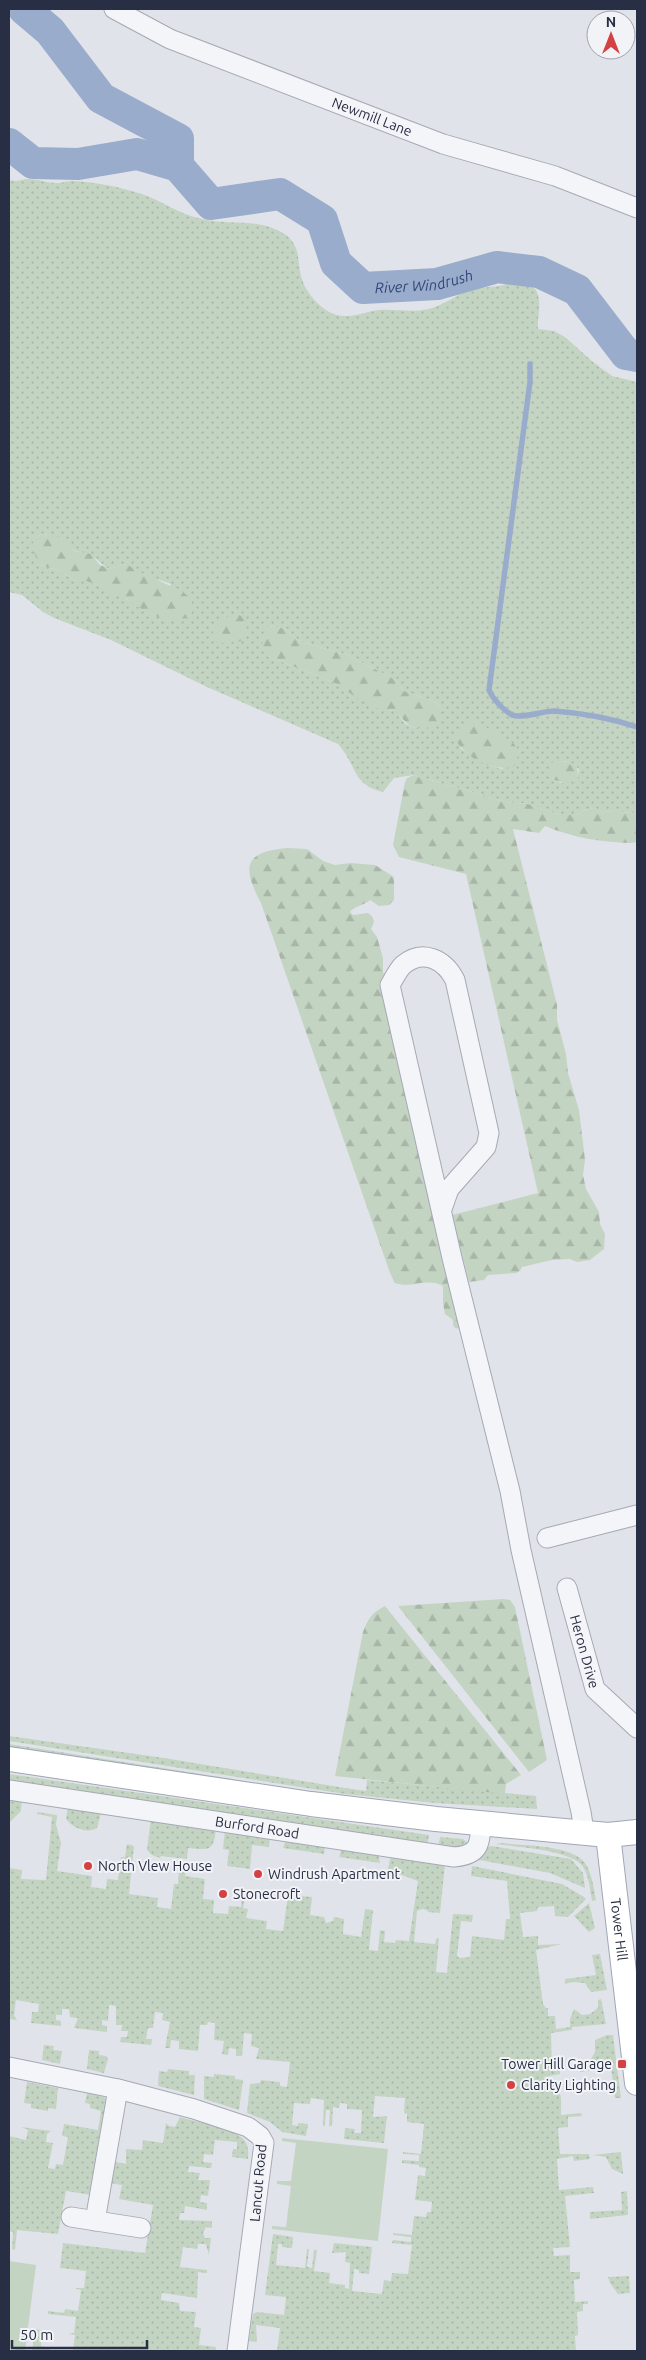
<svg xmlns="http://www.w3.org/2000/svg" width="646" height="2360" font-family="Ubuntu,sans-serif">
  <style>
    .grass { fill: url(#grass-dots); fill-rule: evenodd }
    .forest { fill: url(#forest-firs) }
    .park { fill: #c4d4c2 }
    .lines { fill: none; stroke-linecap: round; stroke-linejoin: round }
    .stream { stroke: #9aaccc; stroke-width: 5.5 }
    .river { stroke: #9aaccc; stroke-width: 32 }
    .minor-casing { stroke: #a6a9b5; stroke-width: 21 }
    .major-casing { stroke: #a0a6b6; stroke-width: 26 }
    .minor { stroke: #f4f5f8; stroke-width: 19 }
    .major { stroke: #fff; stroke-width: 24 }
    .poi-dot { fill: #d44143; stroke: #f1f3f7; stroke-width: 2 }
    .labels { text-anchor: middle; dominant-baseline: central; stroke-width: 4; stroke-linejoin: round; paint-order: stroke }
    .street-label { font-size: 14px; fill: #282e43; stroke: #f1f3f7 }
    .poi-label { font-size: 14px; fill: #282e43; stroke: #f1f3f7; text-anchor: start }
    .water-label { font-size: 15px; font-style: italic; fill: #314779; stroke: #f1f3f7 }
  </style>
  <defs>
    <pattern id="grass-dots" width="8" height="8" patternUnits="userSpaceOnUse" patternTransform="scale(1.25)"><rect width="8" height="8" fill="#c4d4c2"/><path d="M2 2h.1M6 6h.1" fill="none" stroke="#a8b6a8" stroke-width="1.8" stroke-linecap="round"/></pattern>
    <pattern id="forest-firs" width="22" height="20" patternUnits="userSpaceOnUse" patternTransform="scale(1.25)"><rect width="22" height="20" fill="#c4d4c2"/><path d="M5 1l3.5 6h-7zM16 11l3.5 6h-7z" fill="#a8b6a8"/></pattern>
  </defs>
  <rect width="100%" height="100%" fill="#e1e3ea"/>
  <path class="grass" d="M27,179C38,179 47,183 57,183C62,183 67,181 72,181C96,182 120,187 142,194C162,201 181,215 202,219C230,226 261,217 286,235C301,247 297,260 301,276C305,293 324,315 343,316C355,317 368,311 380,310C396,309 411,313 429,309C444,305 455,295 470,290C481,286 492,288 503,285C514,282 526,279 535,289C543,299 537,317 538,329L554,331L565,337L593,362L612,376L637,382V813L600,811L594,808L584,810L576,815H560L528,804L506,802L414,775L394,778L383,792C352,785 357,765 338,744L207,687L111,640L54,618L43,612L22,595L9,592V180L16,181ZM42,534C56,535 61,545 73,550C80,553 87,552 95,558C101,562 102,566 110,569L125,564L140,573L171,584L160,618L105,587L86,581H76L57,570L40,565L35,538ZM272,626L286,629L296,639L305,643L348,655L396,680L404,691L433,701L440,707L439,717C429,725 419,733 406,724C402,721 399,714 396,711L388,710L337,684L265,655V628ZM475,721L490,732L503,769C486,766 474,758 460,748ZM566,761L579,769L577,780L561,783L551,779L553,762Z
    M9,1736L164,1758L345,1788L366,1791L367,1780L536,1796L537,1809L435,1803L345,1794L9,1741Z
    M9,1744L233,1779L296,1791L9,1748Z
    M9,1774L429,1835L427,1847L9,1784Z
    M9,1796L22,1798L21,1811L9,1823Z
    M68,1805L102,1810L97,1828C88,1834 72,1828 66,1819Z
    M37,1812L57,1815L56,1825L61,1843L57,1871L92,1876L91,1887L106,1889L107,1879L118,1880L121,1857H125L127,1844L134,1846L129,1894L158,1898L157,1907L171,1909L174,1884H178L179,1870L186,1871L185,1876L205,1879L203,1899L214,1900L213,1913L228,1914L229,1906L241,1907L243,1890H246L243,1908L248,1909L246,1918L267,1921L266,1929L283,1931L288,1895L312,1897L310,1915L324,1917L326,1923L333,1921L334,1917L344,1919L343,1934L361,1937L365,1909L373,1910L369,1950L378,1951L380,1930L385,1931L384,1942L395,1943L396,1940L409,1941L418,1881L388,1870L390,1859L394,1855L445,1864L440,1913L428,1912L427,1910L422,1909L417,1911L414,1942L435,1944L436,1939L439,1938L436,1972L447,1973L453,1914L473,1915L472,1922L461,1921L457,1956L460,1958L470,1957L472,1936L504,1940L506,1919H510L507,1881L471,1876L472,1866L562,1884L584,1897L586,1899L568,1917L555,1916L554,1906L538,1907L537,1911L520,1913L523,1937L538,1936V1945L562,1944L536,1950L543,2004L546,2008H548V2016H555L556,2029L570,2027V2019L574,2009L582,2015L590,2014L598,2008V2000L601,1999L606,2024L572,2027V2030L551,2033L552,2070H560V2074L544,2077L545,2082L554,2081V2086H558L561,2098V2115L581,2113L582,2116L568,2117V2127L558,2128L560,2154H589L590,2159L574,2161L573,2156L557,2159L559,2190L593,2187L594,2193L565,2196L570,2247L553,2248L554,2256L570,2255V2272H580V2279L574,2280L575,2302L588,2301V2304H583V2311L577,2312L578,2335L575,2336L576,2351H277L280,2328L256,2325L257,2342L249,2341L253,2314L257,2312L284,2315L286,2297L265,2295L273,2234L293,2237L292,2248L282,2247V2244H278L276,2265L305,2268L307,2249H309L307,2267L312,2268L314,2250H317L314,2271L330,2273L329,2283L345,2285V2288L349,2289L350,2263L345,2262L346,2252L332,2253L334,2243L372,2247L369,2274L359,2273V2270L354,2269L352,2291L382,2294L384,2280L391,2281L392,2273L408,2274L412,2245L392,2243L393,2240L411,2242V2237L393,2235V2233L412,2235L414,2216L426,2217L427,2212H431L432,2202L415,2200L418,2175L425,2176L426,2168L419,2167V2165L402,2163V2160L419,2161V2155L403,2154V2152L421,2154L424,2124L407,2122V2114L404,2113L405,2098L375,2096L373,2117L387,2116L384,2143L344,2139L345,2128L355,2129L354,2133H361L362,2110L347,2109V2104L340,2103L339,2108L333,2107L332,2126H329L330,2110H326L325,2126H323L324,2100L311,2098L310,2104L294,2103L292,2125L298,2126V2123L308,2124L306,2136L282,2132L270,2122L247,2113L250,2084L260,2083L261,2080L280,2082V2086L287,2087L290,2062L256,2059L259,2048L251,2046L252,2034L244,2033L242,2056H236V2049L229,2048L228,2055L222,2054L224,2041L214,2040L215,2023L208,2022L207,2025H200L198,2051L179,2049V2041L171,2040L170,2048H165L170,2022L162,2020L163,2013L155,2012L153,2028H148L146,2039H152L151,2045L120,2042L121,2037H127L128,2031H121L122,2025H116V2006L109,2005L108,2021L102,2020V2025L107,2026V2032L74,2028L78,2018L70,2017L69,2009H62V2015H56V2020L61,2021V2026L31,2023L32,2012H38L39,2004L16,2000L14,2015L17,2020L9,2019V1868L22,1870L21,1879L46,1880L52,1817L37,1814Z
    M151,1818L216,1828C214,1852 209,1850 188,1848L187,1859L161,1856L160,1858L152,1855L147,1850Z
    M225,1829L270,1837L269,1847L252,1845L250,1869L227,1866L229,1850L223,1849Z
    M440,1837L463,1839L468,1843L466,1849L438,1847Z
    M286,1839L323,1845L325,1847L324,1854L283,1848Z
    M502,1843C524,1846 576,1844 587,1866C592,1876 594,1889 596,1900L592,1901C590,1890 589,1876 583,1867C573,1850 515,1847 496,1844Z
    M491,1846L571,1859L583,1873L585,1888L550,1873L474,1859L485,1849Z
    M342,1848L378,1853L380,1863L339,1857Z
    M589,1903L595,1928L589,1932L574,1916Z
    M600,1954L607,1990L591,1992L585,1983L572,1982L565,1984V1979L596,1975L592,1955Z
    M607,2035H613L621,2098H615L611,2067L580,2072L579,2061L591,2059L595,2052V2040Z
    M44,2045L54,2046L53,2050L62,2051L60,2064L42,2060Z
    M89,2050L99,2051V2055L106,2056L108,2059L104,2073L87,2069Z
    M168,2069L189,2071V2075H195L194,2095L158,2086L159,2071L167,2072Z
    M214,2074L235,2076V2079L243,2080L239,2110L204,2099V2076L214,2077Z
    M27,2082L58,2088L56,2109L48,2108V2111L31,2108V2104L24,2103Z
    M87,2093L104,2097L107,2100L92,2195L66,2191L58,2234L17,2230L15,2250L12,2249L13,2232L9,2231V2136L26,2140L28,2130L21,2127L51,2131L47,2134L46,2142L53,2143L48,2168L55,2169L56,2164L63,2165L68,2137L62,2136L64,2124L98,2130L101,2111L90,2108V2104L85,2103Z
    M180,2117C195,2122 230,2127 241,2137C248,2142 249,2151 248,2159L232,2157L233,2149H237V2142L215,2140L213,2155L204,2154L203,2162L212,2163L211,2168L189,2166L188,2172L200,2173L198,2180H210L208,2196L201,2195L200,2202L207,2203V2210L185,2206L184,2213H180L179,2220L212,2221V2228L206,2227L203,2233L205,2238H211L209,2255L206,2244H198L197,2249L183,2247L180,2267L207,2270V2273L198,2272L197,2298L162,2293L161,2300L179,2303L180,2311L196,2312L194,2327L201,2328L199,2345L216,2347V2351H64L73,2350L75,2335L68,2334L74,2333L76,2317L48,2314V2311L64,2313L65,2309L78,2311L81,2290L74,2288H84L86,2271L60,2268L63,2243L145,2253L153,2205L119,2199L122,2185L108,2183L112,2161L126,2164V2149L142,2150L143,2140L163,2143L166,2123L169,2126L175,2127Z
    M621,2152L623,2174L612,2169L606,2157L592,2155Z
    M627,2191L628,2215L590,2219V2212L622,2210L621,2192Z
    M629,2276L630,2293L618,2294L610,2283L608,2277Z
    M35,2329L46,2331L45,2341L41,2340V2346L51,2348L49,2351H32Z"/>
  <path class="forest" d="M42,534L58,537L74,551L91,554L100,565L110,569L125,564C131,566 134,569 139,572C142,574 147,573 150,575C155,577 159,581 164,583C179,589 202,598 189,618L169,620L160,618L134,605L127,599L111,594L104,587L86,581H76L57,570L40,565L31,547L35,538Z
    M236,613C249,619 248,629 243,641L222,643L212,637L215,623Z
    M272,626L286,629L296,639L305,643L348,655L396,680L404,691L433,701L440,707V723L436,727C407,729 414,730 395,711L380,709L367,705L337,684L265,655L262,641L265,628Z
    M469,721H475L514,744L518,750L517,763L513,767C491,771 467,759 455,739C457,730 460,725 469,721Z
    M559,761C574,761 580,765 577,780L567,784L551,779L550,765L553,762Z
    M414,775L506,802L528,804L560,815H576L584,810L594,808L600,811L637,813V842L631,843C599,842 575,838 545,826L539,833L513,829L557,1005V1020L566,1054L568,1073L579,1110L585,1160L583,1175L586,1189L599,1212L600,1224L605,1234L604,1249L590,1260L577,1262L570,1259L552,1260L522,1267L520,1271L516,1273L488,1275L484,1280L469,1282L452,1215L538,1193L466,874L399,857L393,845L405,782L407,778Z
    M287,848L307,849L323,861L335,865L350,863L375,865L394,877V900L389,905L379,906L370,900C363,906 356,905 350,912L353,915L368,913C375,918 375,922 371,929L377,937L383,958V971L461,1329L455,1328L453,1325V1320L445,1314L443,1303V1286C427,1277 411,1289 395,1283L390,1273L261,903C242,867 243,852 287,848Z
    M503,1599L510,1600L515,1607L547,1760L529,1772L398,1606Z
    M385,1606L521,1775L506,1784L505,1794L335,1776L363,1632C368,1618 372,1613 385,1606Z"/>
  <path class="park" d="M282,2138L388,2149L378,2241L272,2229V2226L286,2227L291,2186L277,2184V2181H291L296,2143L282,2141Z
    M9,2261L36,2265L25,2351H18L9,2347Z"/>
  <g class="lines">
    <path class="stream" d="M530,364V382L489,690C493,699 503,710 512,715C522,719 542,711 554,711C582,713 610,718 637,727"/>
    <g class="river">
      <path d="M24,9L50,31L101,98L178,139V166"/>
      <path id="s1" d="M9,144L33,163L78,164L137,154L178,166L211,204L280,194L322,220L336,263L363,288L437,284L497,267L539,272L577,290L626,354L637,356"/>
    </g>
    <defs>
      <g id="minor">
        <path id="s2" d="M114,9L170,39L443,144L555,176L637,208"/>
        <path d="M442,1209L449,1189L486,1147L489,1133L455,980C445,960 423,948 403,965C398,970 394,978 390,985L452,1258L510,1491L521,1550L581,1812L584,1831"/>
        <path d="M547,1538L637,1515"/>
        <path id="s3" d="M567,1588L595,1689L637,1728"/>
        <path id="s4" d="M9,1790L454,1857C479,1855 480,1845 481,1823"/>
        <path d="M9,2067L118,2089L194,2109L248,2127L260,2136L264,2143L237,2351"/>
        <path d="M71,2217L141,2228"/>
        <path d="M95,2221L118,2089"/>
      </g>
      <g id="major">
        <path d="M9,1759L311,1804L436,1819L608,1835L637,1832"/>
        <path id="s5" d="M608,1835L637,2083"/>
      </g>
    </defs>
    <use href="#minor" class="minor-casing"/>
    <use href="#major" class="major-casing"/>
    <use href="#minor" class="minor"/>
    <use href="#major" class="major"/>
  </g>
  <g class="poi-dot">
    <circle cx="88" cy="1866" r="5"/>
    <circle cx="258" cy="1874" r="5"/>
    <circle cx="223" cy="1894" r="5"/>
    <rect x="617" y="2059" width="10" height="10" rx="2.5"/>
    <circle cx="511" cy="2085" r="5"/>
  </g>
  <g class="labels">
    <g class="street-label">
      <text stroke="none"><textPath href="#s2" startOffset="280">Newmill Lane</textPath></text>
      <text stroke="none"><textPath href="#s3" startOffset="66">Heron Drive</textPath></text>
      <text stroke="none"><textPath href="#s4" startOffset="251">Burford Road</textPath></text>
      <text stroke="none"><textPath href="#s5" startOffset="95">Tower Hill</textPath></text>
      <text transform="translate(258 2183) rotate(-85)">Lancut Road</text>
    </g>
    <g class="poi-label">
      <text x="98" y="1866">North Vlew House</text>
      <text x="268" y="1874">Windrush Apartment</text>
      <text x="233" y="1894">Stonecroft</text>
      <text x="612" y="2064" text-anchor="end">Tower Hill Garage</text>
      <text x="521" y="2085">Clarity Lighting</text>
    </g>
    <g class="water-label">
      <text stroke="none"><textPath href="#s1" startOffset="491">River Windrush</textPath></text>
    </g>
  </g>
  <rect width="646" height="2360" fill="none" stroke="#282e43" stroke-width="20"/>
  <g transform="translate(611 35)"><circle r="24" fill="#f1f3f7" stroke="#a1a4af"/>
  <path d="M0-4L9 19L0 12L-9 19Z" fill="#d44143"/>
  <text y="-8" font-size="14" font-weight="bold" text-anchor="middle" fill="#282e43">N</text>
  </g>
  <path d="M12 2340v8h135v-8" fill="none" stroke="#282e43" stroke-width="2.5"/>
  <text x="20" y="2340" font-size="15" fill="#282e43" stroke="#f1f3f7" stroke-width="4" paint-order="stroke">50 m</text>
</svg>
